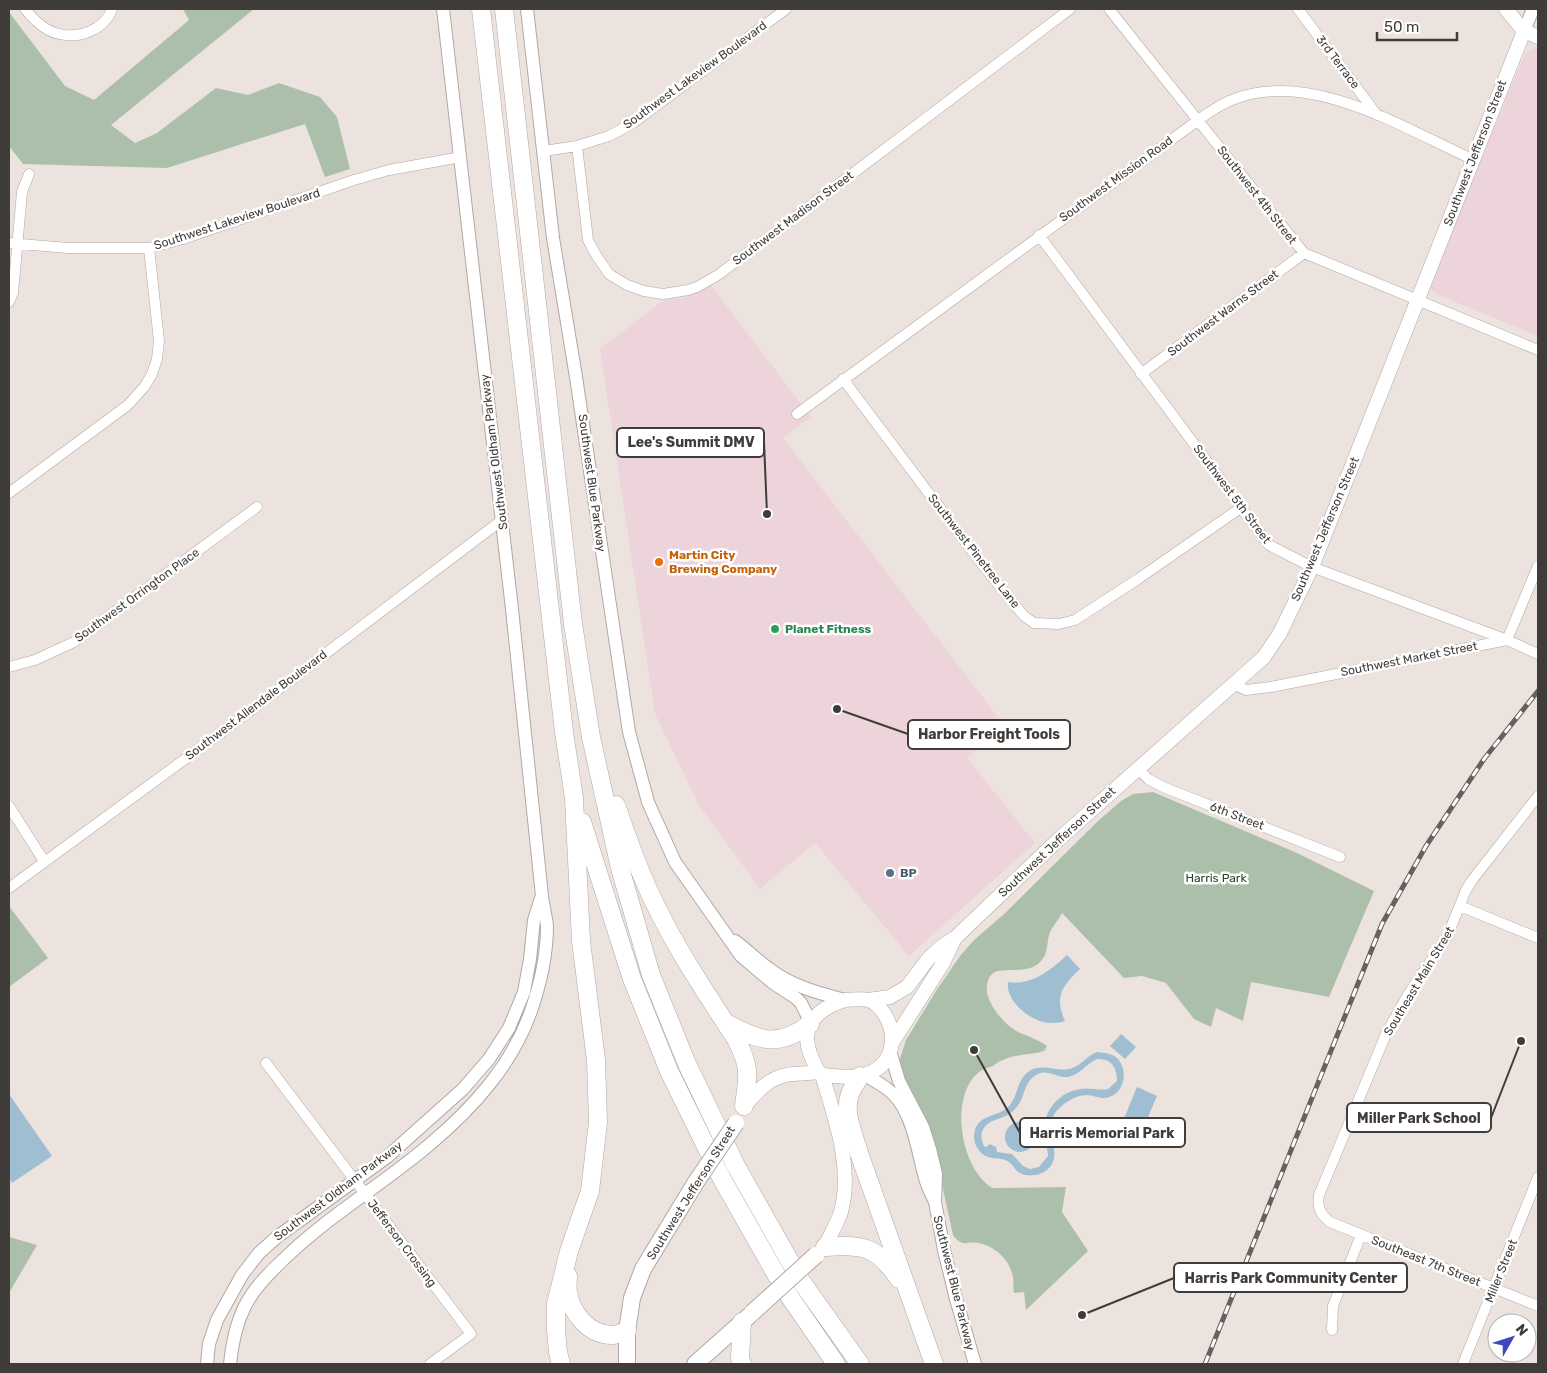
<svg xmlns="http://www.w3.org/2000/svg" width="1547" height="1373" font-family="Rubik,sans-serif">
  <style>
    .commercial { fill: #edd4db }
    .green { fill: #acbfaa }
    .water { fill: #a0bed1; fill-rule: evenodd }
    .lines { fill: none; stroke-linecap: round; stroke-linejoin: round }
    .minor-casing { stroke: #b0a8a2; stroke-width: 11 }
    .tertiary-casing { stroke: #b0a8a2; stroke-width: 14 }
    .secondary-casing { stroke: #b0a8a2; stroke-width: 15 }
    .trunk-casing { stroke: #b0a8a2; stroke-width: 18 }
    .motorway-casing { stroke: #b0a8a2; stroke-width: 19 }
    .minor { stroke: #fff; stroke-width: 10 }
    .tertiary { stroke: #fff; stroke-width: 12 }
    .secondary { stroke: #fff; stroke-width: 14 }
    .trunk { stroke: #fff; stroke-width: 16 }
    .motorway { stroke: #fff; stroke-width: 18 }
    .rail-casing { stroke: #66615e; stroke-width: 5 }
    .rail { stroke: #fff; stroke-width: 3; stroke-dasharray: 9; stroke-linecap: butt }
    .trunk-bridge-casing { stroke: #b0a8a2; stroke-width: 18; stroke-linecap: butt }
    .trunk-bridge { stroke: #fff; stroke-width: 16 }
    .food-dot { fill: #e8710a; stroke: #fff; stroke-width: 2 }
    .leisure-dot { fill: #2e9e5b; stroke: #fff; stroke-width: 2 }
    .service-dot { fill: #5c6f8a; stroke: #fff; stroke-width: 2 }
    .labels { text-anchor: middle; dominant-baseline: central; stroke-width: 5; stroke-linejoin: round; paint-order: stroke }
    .street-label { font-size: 12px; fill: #403c3a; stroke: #fff }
    .food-label { font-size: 12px; font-weight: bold; fill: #c56008; stroke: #fff; text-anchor: start }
    .leisure-label { font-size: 12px; font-weight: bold; fill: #27864d; stroke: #fff; text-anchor: start }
    .service-label { font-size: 12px; font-weight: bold; fill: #4e5e75; stroke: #fff; text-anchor: start }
    .park-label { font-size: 12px; fill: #234521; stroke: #fff }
    .leader { fill: none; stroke: #403c3a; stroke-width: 2 }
    .callout-dot { fill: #403c3a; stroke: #fff; stroke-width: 2 }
    .callout { fill: #fff; stroke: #403c3a; stroke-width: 2 }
    .callout-label { font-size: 14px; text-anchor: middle; font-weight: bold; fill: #403c3a }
  </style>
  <rect width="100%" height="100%" fill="#ece3de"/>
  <path class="commercial" d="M1536,48L1538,49V336L1436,294L1431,289L1430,283L1523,58L1528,51Z
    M711,285L811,417L783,438L1005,726L967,758L1035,843L909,956L815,843L760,889L700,807L655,714L600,349L665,299L682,298Z"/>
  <path class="green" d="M183,9H254L111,125L135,143L157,133L216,88L248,95L279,83L320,97L337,117L350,169L325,177L305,124L167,168L23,164L9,146V12L65,86L94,100L189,20Z
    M1153,792L1297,853L1374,891L1329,997L1251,982L1243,1021L1216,1008L1211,1027L1194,1019L1166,983L1142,976L1124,978L1062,913C1059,919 1053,926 1050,932C1046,942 1049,953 1041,961C1029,974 1013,968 998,971C992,972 988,978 987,985C984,1001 1003,1023 1016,1031C1026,1036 1038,1039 1047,1046L1044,1051C1031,1055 1015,1054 1003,1060C999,1061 996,1064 993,1066C988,1068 983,1069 979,1072C948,1097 961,1169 992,1188L1066,1187L1062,1212L1088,1251L1026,1310L1024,1292L1014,1293C1013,1287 1014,1279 1012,1273C1008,1258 993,1245 978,1243C965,1241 963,1248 953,1235L929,1125L901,1073L900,1059L906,1040L936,991L960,956L974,940L1003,915L1098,821L1121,801L1133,794Z
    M9,906L48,958L9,987Z
    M9,1237L37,1245L9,1293Z"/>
  <path class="water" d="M1067,955L1080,969C1062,986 1054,997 1065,1021C1060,1023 1054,1023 1049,1023C1031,1022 1005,1001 1008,982C1031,986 1051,970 1067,955Z
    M1121,1034L1136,1047L1125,1059L1110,1046Z
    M1097,1052C1105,1053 1112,1053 1118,1059C1129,1072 1124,1095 1106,1098C1099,1099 1093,1095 1087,1095C1075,1095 1062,1104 1055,1113C1044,1131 1063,1153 1049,1168C1042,1176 1027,1178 1018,1172C1014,1168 1012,1163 1007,1161C1002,1158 997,1159 992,1158C979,1156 971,1142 975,1130C980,1114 998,1117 1008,1107C1019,1096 1016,1078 1031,1070C1045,1063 1058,1073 1072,1068C1082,1065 1086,1056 1097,1052ZM1097,1059C1111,1058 1117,1067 1117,1081L1108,1089C1099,1091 1090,1087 1081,1089C1057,1092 1041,1114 1044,1137C1045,1143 1048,1149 1048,1156L1039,1167L1030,1169L1023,1166L1012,1154L997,1152L996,1147L990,1144L986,1147L984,1146C981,1139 980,1134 984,1128C990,1118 1006,1120 1016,1108C1026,1097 1023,1081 1038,1074C1048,1069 1057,1078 1068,1077C1080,1075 1086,1064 1097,1059Z
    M1137,1087L1157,1096L1143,1129L1123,1121Z
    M9,1094L52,1156L12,1183L9,1178Z
    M1005 1137a15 15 0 1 1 30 0a15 15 0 1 1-30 0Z"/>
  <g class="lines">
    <defs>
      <path id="minor" d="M25,9C33,19 46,32 60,34C80,39 105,29 112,9
        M1109,9L1304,253L1538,350
        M1298,9L1377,115
        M577,146L588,240L596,255L609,274L627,285L644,291L663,294L688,290L697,287L718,275L782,227L1070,9
        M544,151L577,146L609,136L633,123L786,9
        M1039,235L1269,545L1312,567L1507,640L1538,654
        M9,243L68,248H149L183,239L354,180L389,170L461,157
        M9,302L13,293L22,192L29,174
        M1141,374L1304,253
        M843,379L982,564L1015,605L1024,616L1034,623L1059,624L1075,620L1138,579L1242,507
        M797,414L1197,121C1209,112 1222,103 1237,98C1314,71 1403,128 1472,159
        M9,493L128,405L145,386L152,374L157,359L159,341L149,248
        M9,667L35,660L74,642L257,507
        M1233,684L1246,690L1271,687L1507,640L1538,566
        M1138,768L1148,779L1163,787L1340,857
        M1538,796L1473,879L1466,890L1447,937L1409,993L1386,1034L1319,1195C1317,1207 1320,1214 1330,1222L1538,1306
        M9,806L44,861
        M9,888L226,729L502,520
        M1460,906L1538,938
        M266,1063L471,1334L430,1364
        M1332,1330L1333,1306L1361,1235
        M1463,1364L1538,1177"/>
      <path id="tertiary" d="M527,9L553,238L576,377L629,732L648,802L675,862L741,956L773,983L796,998L801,1003L810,1021
        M1524,31L1533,9
        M735,941C746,949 757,960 768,968C791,986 818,993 845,1000
        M890,1051L899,1081L923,1127L930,1149L936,1174L935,1202L944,1250L956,1299L975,1364
        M865,1075C874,1081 886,1086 894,1095C913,1114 918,1153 925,1178C927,1186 931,1193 934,1200
        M207,1364L209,1344L217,1320L242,1275L259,1253L277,1237L387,1157L463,1089L489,1059L509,1028L524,992L530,959L534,920L541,898
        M230,1364C232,1344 236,1324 245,1306C254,1288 269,1273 284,1259C328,1216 382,1185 429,1145C473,1108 512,1065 531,1011C540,985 547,953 547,926C546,916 543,905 542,896L512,609L443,9"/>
      <path id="secondary" d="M1506,9L1524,31L1538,37
        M845,1000C852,1000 861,998 868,1000C876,1002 881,1009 885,1015C897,1035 894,1061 872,1072C857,1080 838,1076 822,1075C817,1071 814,1064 812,1058C798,1027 816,1009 845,1000Z
        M868,1000L890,997L907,987L929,958L941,947L955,938L1059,839L1264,657L1280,633L1312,567L1524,31
        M892,1043L943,963L955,938
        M822,1075C835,1118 853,1167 841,1212C837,1224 830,1235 825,1247
        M744,1106C756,1093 767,1079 786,1075C796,1073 808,1074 818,1072"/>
      <path id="trunk" d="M627,1364V1331L632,1298L643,1269L696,1182
        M695,1364L749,1316"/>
      <path id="motorway" d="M481,9L564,732L574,798L581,941L596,1060L598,1122L590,1191L569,1251L556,1304V1330L558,1352L561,1364
        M504,9L573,624L591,737L620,868L651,975L687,1064L736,1166L801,1281L860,1364
        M616,805C624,828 632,851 641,873C665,932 701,986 736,1039C751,1068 748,1075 744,1106
        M582,822L632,979L669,1071L722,1179L785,1290L836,1364
        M728,1024C760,1041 778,1048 810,1024
        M860,1076C857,1082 852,1088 850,1094C843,1112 854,1135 859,1153L934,1364
        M825,1247C862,1244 877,1246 899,1279
        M568,1276C568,1282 567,1287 568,1292C571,1313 589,1335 612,1335C617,1335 623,1332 627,1331
        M742,1322L740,1358L742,1364"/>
    </defs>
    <use href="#minor" class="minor-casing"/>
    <use href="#tertiary" class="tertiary-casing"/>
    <use href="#secondary" class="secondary-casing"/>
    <use href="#trunk" class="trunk-casing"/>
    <use href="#motorway" class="motorway-casing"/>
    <use href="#minor" class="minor"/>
    <use href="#tertiary" class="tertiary"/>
    <use href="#secondary" class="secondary"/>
    <use href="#trunk" class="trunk"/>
    <use href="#motorway" class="motorway"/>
    <defs>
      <path id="rail" d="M1205,1364L1382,924L1426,846L1484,759L1538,691"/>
    </defs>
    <use href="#rail" class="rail-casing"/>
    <use href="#rail" class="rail"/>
    <defs>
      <path id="trunk-bridge" d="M696,1182L736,1123
        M752,1313L816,1255"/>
    </defs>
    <use href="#trunk-bridge" class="trunk-bridge-casing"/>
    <use href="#trunk-bridge" class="trunk-bridge"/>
  </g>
  <circle class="food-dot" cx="659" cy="562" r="5"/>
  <circle class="leisure-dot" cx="775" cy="629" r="5"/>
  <circle class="service-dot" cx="890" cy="873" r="5"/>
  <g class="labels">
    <g class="street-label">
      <text transform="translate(1338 62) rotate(53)">3rd Terrace</text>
      <text transform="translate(695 75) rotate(-36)">Southwest Lakeview Boulevard</text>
      <text transform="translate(1475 153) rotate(-69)">Southwest Jefferson Street</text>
      <text transform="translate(1116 179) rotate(-36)">Southwest Mission Road</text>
      <text transform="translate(1257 195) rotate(52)">Southwest 4th Street</text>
      <text transform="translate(793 218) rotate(-37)">Southwest Madison Street</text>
      <text transform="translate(237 219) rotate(-18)">Southwest Lakeview Boulevard</text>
      <text transform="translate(1223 313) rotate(-37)">Southwest Warns Street</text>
      <text transform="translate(494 452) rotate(-97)">Southwest Oldham Parkway</text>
      <text transform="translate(592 483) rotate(82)">Southwest Blue Parkway</text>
      <text transform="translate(1232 494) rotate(53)">Southwest 5th Street</text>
      <text transform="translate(1325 529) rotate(-67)">Southwest Jefferson Street</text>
      <text transform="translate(974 551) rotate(52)">Southwest Pinetree Lane</text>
      <text transform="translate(137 595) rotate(-36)">Southwest Orrington Place</text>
      <text transform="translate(1409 659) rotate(-11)">Southwest Market Street</text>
      <text transform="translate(256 705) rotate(-37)">Southwest Allendale Boulevard</text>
      <text transform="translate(1237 816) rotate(21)">6th Street</text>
      <text transform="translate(1057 842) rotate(-43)">Southwest Jefferson Street</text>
      <text transform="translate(1419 981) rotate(-59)">Southeast Main Street</text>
      <text transform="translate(338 1191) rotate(-37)">Southwest Oldham Parkway</text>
      <text transform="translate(691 1193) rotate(-58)">Southwest Jefferson Street</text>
      <text transform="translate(402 1243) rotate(53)">Jefferson Crossing</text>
      <text transform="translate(1426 1261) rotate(22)">Southeast 7th Street</text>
      <text transform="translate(1501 1271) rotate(-68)">Miller Street</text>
      <text transform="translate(954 1283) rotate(76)">Southwest Blue Parkway</text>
    </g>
    <g class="food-label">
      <text x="669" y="555">Martin City<tspan x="669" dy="14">Brewing Company</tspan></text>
    </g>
    <g class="leisure-label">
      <text x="785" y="629">Planet Fitness</text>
    </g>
    <g class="service-label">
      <text x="900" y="873">BP</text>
    </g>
    <g class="park-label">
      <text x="1216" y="878">Harris Park</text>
    </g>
  </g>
  <path class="leader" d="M767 514L764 442M837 709L908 734M1521 1041L1491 1118M974 1050L1020 1133M1082 1315L1174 1278"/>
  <g class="callout-dot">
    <circle cx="767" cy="514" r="5"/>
    <circle cx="837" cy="709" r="5"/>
    <circle cx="1521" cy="1041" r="5"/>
    <circle cx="974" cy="1050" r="5"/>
    <circle cx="1082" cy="1315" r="5"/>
  </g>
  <g class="callout">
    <rect x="617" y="428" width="147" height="29" rx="5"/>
    <rect x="908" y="720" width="162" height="29" rx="5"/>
    <rect x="1347" y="1103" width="144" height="29" rx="5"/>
    <rect x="1020" y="1118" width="165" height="29" rx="5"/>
    <rect x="1174" y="1263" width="233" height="29" rx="5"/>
  </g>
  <g class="callout-label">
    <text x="691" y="447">Lee's Summit DMV</text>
    <text x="989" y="739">Harbor Freight Tools</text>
    <text x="1419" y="1123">Miller Park School</text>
    <text x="1102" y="1138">Harris Memorial Park</text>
    <text x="1291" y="1283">Harris Park Community Center</text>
  </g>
  <rect width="1547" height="1373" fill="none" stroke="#403c3a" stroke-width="20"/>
  <g transform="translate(1512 1338) rotate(51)"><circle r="24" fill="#ffffff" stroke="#b3b1b0"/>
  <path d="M0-4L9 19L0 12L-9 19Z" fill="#3e47bb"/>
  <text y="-8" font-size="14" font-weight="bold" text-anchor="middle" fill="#403c3a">N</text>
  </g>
  <path d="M1377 32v8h80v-8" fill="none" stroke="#403c3a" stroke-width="2.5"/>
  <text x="1384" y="32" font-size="15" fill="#403c3a" stroke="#ffffff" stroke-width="4" paint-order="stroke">50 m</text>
</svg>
